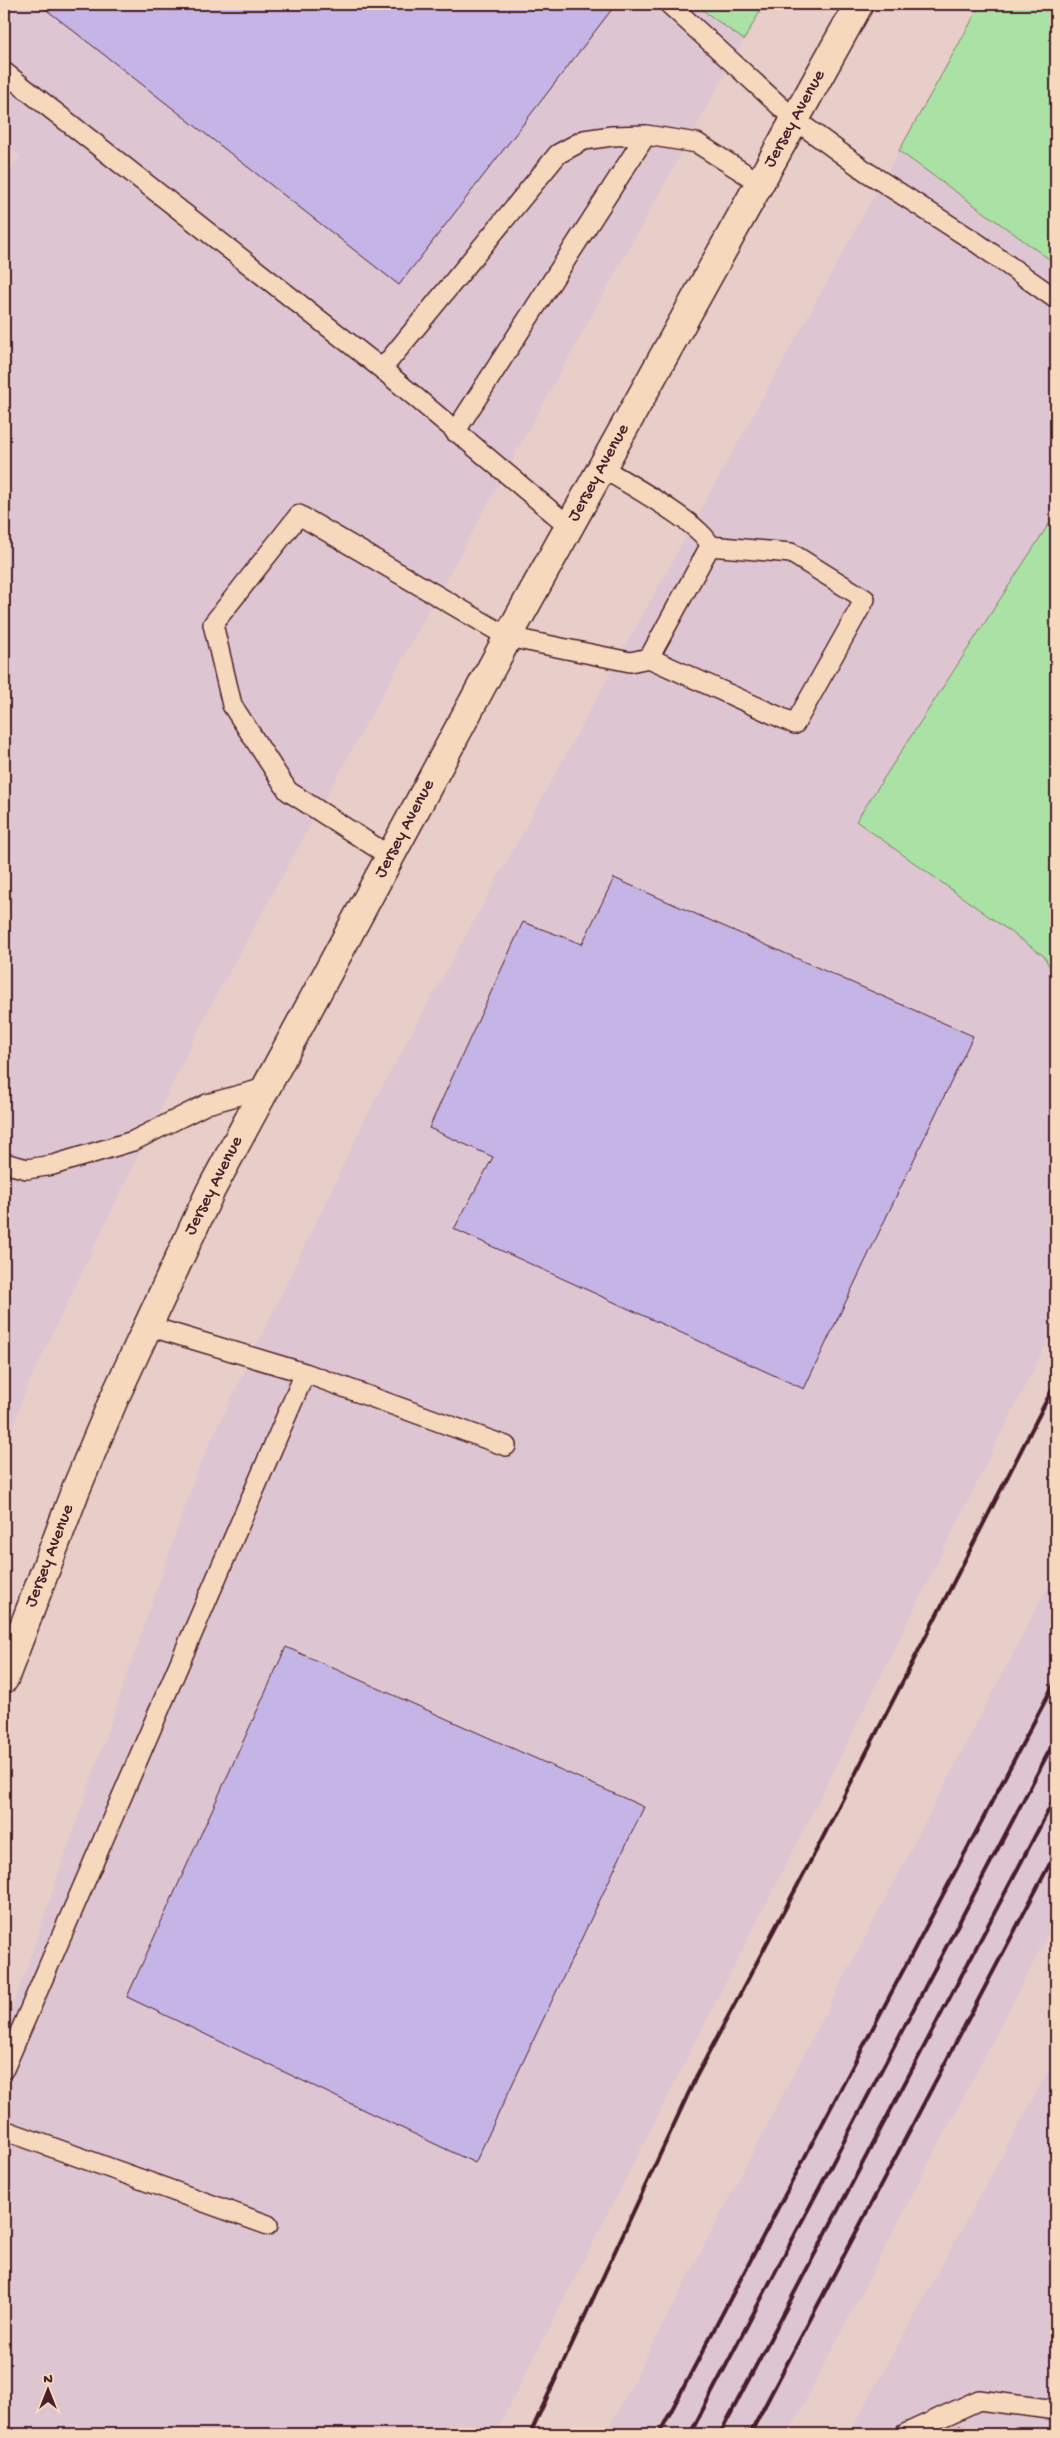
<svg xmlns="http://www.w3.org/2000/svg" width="1060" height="2438" font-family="'Gochi Hand',sans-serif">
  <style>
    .built { fill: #ddc6d2 }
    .green { fill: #aae1a4; stroke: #7a8068 }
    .building { fill: #c5b5e6; stroke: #4a1f2b }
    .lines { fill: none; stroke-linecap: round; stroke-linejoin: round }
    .service-casing { stroke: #4a1f2b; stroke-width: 22 }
    .secondary-casing { stroke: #4a1f2b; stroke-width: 31 }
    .service { stroke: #f6d8bc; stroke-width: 19 }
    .secondary { stroke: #f6d8bc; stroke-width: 28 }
    .rail { stroke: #4a1f2b; stroke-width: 4 }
    .labels { text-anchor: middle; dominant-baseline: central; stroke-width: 4; stroke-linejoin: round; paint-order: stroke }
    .street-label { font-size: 18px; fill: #4a1f2b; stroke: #f6d8bc }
  </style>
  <rect width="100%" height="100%" fill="#e7cec9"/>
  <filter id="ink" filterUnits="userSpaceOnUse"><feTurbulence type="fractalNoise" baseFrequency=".02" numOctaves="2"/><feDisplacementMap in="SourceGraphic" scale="10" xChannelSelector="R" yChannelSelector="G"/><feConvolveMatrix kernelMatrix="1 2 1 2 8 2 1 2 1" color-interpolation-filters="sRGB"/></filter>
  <g filter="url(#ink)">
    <path class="built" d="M4,4H694L744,40L206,1014L26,1389L4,1453V179L20,157L4,143Z
      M899,151L1056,264V513L856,821L1044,956L1056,979V1324L814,1810L495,2434H4V2033L199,1466L372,1105Z
      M1056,1571V1919L788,2434H606Z
      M1056,2057V2434H849Z"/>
    <path class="green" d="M694,4H764L744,40Z
      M981,4H1056V264L899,151Z
      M1056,513V979L1044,956L856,821Z"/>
    <path class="building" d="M39,4H616L399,285Z
      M614,878L973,1036L804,1389L454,1229L493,1157L429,1128L523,922L582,944Z
      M286,1647L644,1807L475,2163L127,1997Z
      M959,2425L969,2434H951Z"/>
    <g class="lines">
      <defs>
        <path id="service" d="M669,4L794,119L867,172L977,243L1056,299
          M4,72L382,369
          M455,432L646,135
          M570,527L382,369L558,154L584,140L612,136L646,135L697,143L760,183
          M649,658L795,724L865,599L791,553L710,546
          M391,857L288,791L232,705L213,624L299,515L508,637L630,662L649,658L710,546C705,526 622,480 602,468
          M4,1163L27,1169L53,1165L133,1141L207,1104L265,1088
          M148,1326L305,1373L506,1446
          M4,2069L305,1373
          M4,2130L268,2225
          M905,2434L979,2400L1056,2410"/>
        <path id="secondary" d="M4,1679L76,1489L113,1401L211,1190L508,637L859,4"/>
      </defs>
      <use href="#service" class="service-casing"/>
      <use href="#secondary" class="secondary-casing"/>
      <use href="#service" class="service"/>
      <use href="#secondary" class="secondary"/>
      <path class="rail" d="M530,2434L696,2077L819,1845L1056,1382
        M659,2434L1056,1680
        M690,2434L1056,1738
        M720,2434L1056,1796
        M750,2434L1056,1852"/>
    </g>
  </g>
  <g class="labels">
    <g class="street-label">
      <text transform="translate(795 119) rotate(-61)">Jersey Avenue</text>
      <text transform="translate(599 473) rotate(-61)">Jersey Avenue</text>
      <text transform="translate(405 829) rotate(-62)">Jersey Avenue</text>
      <text transform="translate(214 1186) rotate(-63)">Jersey Avenue</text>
      <text transform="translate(50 1556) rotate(-69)">Jersey Avenue</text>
    </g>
  </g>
  <rect width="1060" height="2438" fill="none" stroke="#f6d8bc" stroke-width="20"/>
  <rect x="10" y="10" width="1040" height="2418" fill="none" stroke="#4a1f2b" stroke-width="2" filter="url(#ink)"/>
  <g transform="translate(48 2390)" stroke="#f6d8bc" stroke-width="4" paint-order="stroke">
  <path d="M0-4L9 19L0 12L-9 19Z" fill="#4a1f2b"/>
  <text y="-8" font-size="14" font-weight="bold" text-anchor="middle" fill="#4a1f2b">N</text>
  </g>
</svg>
